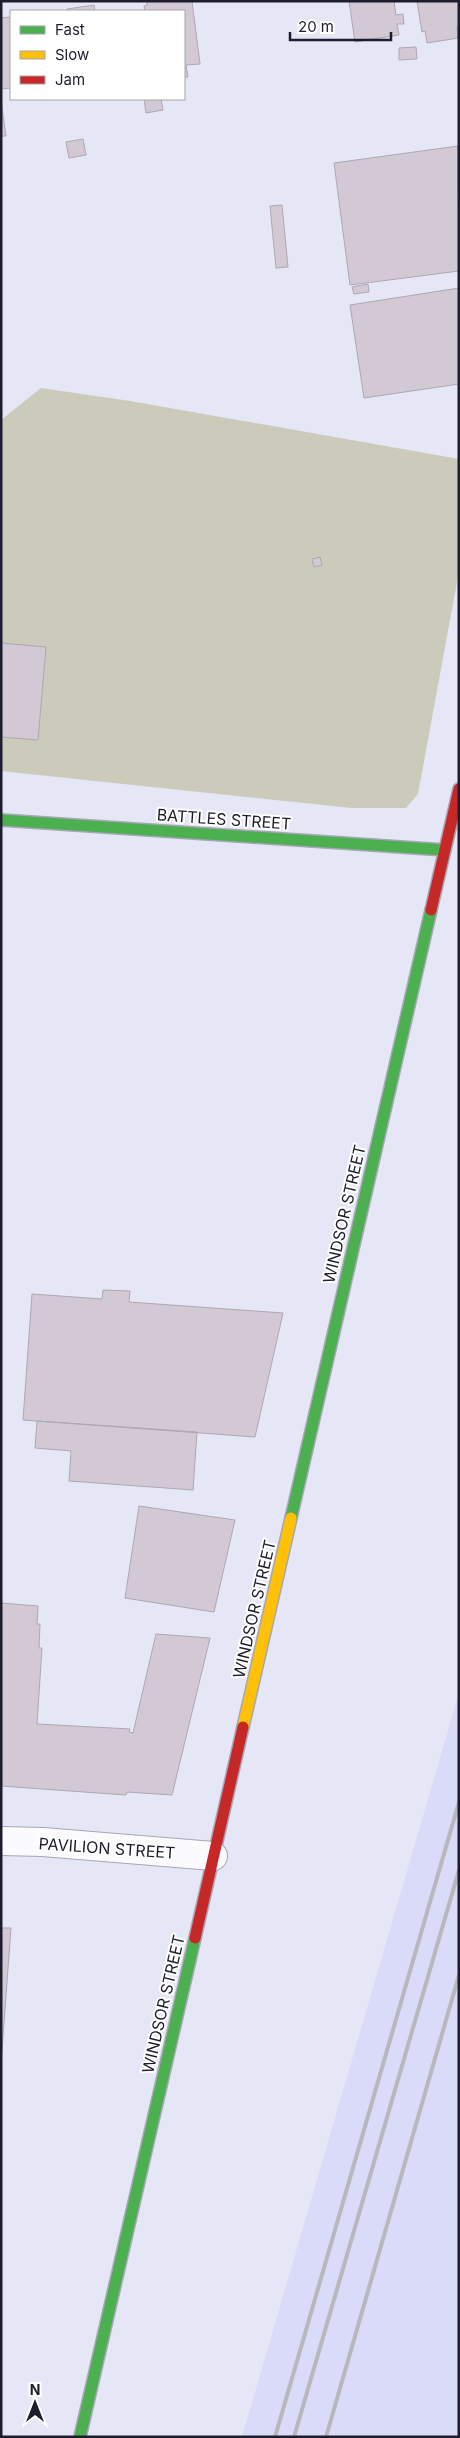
<svg xmlns="http://www.w3.org/2000/svg" width="460" height="2438" font-family="Inter,sans-serif">
  <style>
    .built { fill: #dadaf9 }
    .green { fill: #cbcabb }
    .building { fill: #d2c9d5; stroke: #afa7b3 }
    .lines { fill: none; stroke-linecap: round; stroke-linejoin: round }
    .street-casing { stroke: #a6a6b5; stroke-width: 30 }
    .fast-casing { stroke: #a6a6b5; stroke-width: 14 }
    .slow-casing { stroke: #a6a6b5; stroke-width: 14 }
    .jam-casing { stroke: #a6a6b5; stroke-width: 14 }
    .street { stroke: #fbfbfe; stroke-width: 28 }
    .fast { stroke: #4caf50; stroke-width: 11 }
    .slow { stroke: #ffc107; stroke-width: 11 }
    .jam { stroke: #c62828; stroke-width: 11 }
    .rail { stroke: #b7b7bc; stroke-width: 4 }
    .labels { text-anchor: middle; dominant-baseline: central; stroke-width: 4; stroke-linejoin: round; paint-order: stroke }
    .street-label { font-size: 16px; fill: #1d1d2d; stroke: #fff }
  </style>
  <rect width="100%" height="100%" fill="#e5e6f6"/>
  <path class="built" d="M459,1693V2437H242Z"/>
  <path class="green" d="M41,388L130,401L459,459V571L418,794L406,808H352L1,771V420Z"/>
  <path class="building" d="M147,1H192L200,64L186,65L188,77H184V11H145L144,6L147,5Z
    M349,1H394L396,15L403,14L404,24H397L399,35L355,42Z
    M417,1H459V26H457L458,38L427,43L425,31L422,32Z
    M94,5L95,11H68L67,9Z
    M11,17V88L1,89V18Z
    M416,47L417,59L399,60V48Z
    M144,99H161L163,110L146,113Z
    M1,100L6,136H1Z
    M83,139L86,155L69,158L66,142Z
    M458,146L459,271L350,285L334,163Z
    M282,205L288,267L276,268L270,206Z
    M368,284L369,292L354,294L352,287Z
    M459,288V384L364,398L350,305Z
    M320,557L322,565L314,567L312,559Z
    M1,643L46,647L38,740L1,737Z
    M103,1290L130,1291L129,1302L283,1313L255,1437L23,1420L32,1294L102,1299Z
    M37,1421L197,1432L193,1490L69,1481L71,1451L35,1448Z
    M139,1506L235,1520L214,1612L125,1598Z
    M1,1603L38,1606L37,1624H40L39,1648H42L37,1724L130,1729L129,1732L133,1733L156,1634L210,1638L172,1795L127,1792L126,1795L1,1786Z
    M1,1928H11L1,2064Z"/>
  <g class="lines">
    <defs>
      <path id="street" d="M1,1841L43,1842L213,1856"/>
      <path id="fast" d="M1,820L445,850
        M291,1518L431,910
        M80,2437L195,1938"/>
      <path id="slow" d="M243,1727L291,1518"/>
      <path id="jam" d="M431,910L459,789
        M195,1938L243,1727"/>
    </defs>
    <use href="#street" class="street-casing"/>
    <use href="#fast" class="fast-casing"/>
    <use href="#slow" class="slow-casing"/>
    <use href="#jam" class="jam-casing"/>
    <use href="#street" class="street"/>
    <use href="#fast" class="fast"/>
    <use href="#slow" class="slow"/>
    <use href="#jam" class="jam"/>
    <path class="rail" d="M275,2437L459,1802
      M294,2437L459,1870
      M326,2437L459,1975"/>
  </g>
  <g class="labels">
    <g class="street-label">
      <text transform="translate(224 819) rotate(4)">BATTLES STREET</text>
      <text transform="translate(344 1214) rotate(-77)">WINDSOR STREET</text>
      <text transform="translate(254 1609) rotate(-77)">WINDSOR STREET</text>
      <text transform="translate(107 1848) rotate(4)">PAVILION STREET</text>
      <text transform="translate(163 2004) rotate(-77)">WINDSOR STREET</text>
    </g>
  </g>
  <rect width="460" height="2438" fill="none" stroke="#1d1d2d" stroke-width="5"/>
  <rect x="10" y="10" width="175" height="90" fill="#ffffff" stroke="#a5a5ab"/>
  <rect x="20" y="26" width="25" height="8" fill="#4caf50" stroke="#a5a5ab"/>
  <text x="55" y="35" font-size="15" fill="#1d1d2d">Fast</text>
  <rect x="20" y="51" width="25" height="8" fill="#ffc107" stroke="#a5a5ab"/>
  <text x="55" y="60" font-size="15" fill="#1d1d2d">Slow</text>
  <rect x="20" y="76" width="25" height="8" fill="#c62828" stroke="#a5a5ab"/>
  <text x="55" y="85" font-size="15" fill="#1d1d2d">Jam</text>
  <g transform="translate(35 2403)" stroke="#ffffff" stroke-width="4" paint-order="stroke">
  <path d="M0-4L9 19L0 12L-9 19Z" fill="#1d1d2d"/>
  <text y="-8" font-size="14" font-weight="bold" text-anchor="middle" fill="#1d1d2d">N</text>
  </g>
  <path d="M290 32v8h101v-8" fill="none" stroke="#1d1d2d" stroke-width="2.5"/>
  <text x="298" y="32" font-size="15" fill="#1d1d2d" stroke="#ffffff" stroke-width="4" paint-order="stroke">20 m</text>
</svg>
